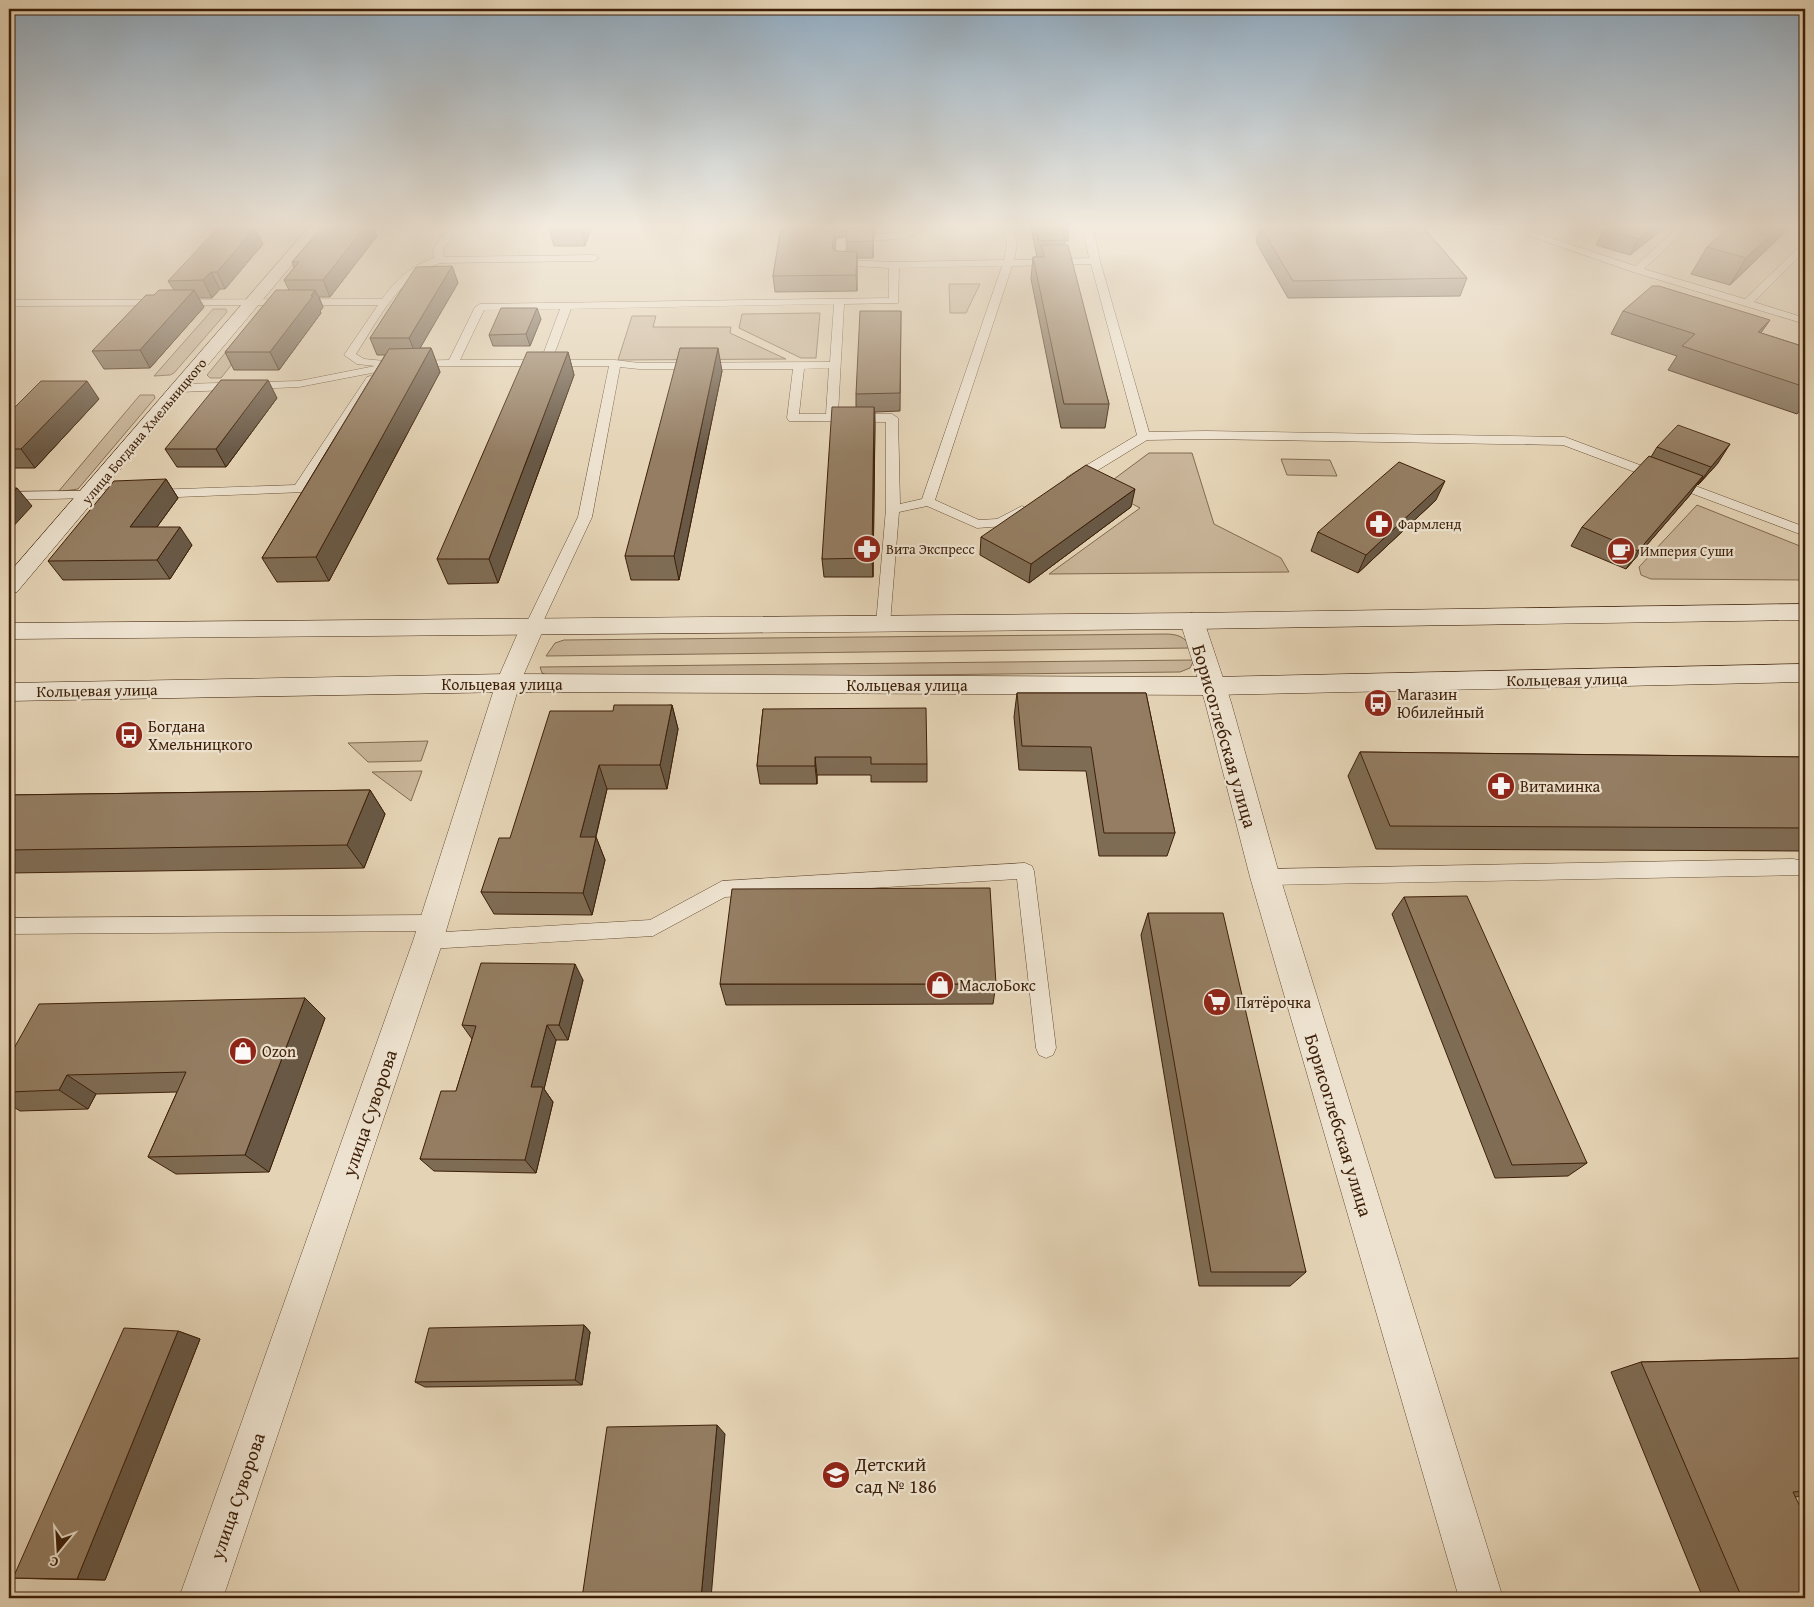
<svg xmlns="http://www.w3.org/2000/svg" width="1814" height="1607" font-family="'Gentium Book Plus',serif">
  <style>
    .green { fill: #c8b498; stroke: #826a50 }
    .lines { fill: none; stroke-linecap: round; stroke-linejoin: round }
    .service-casing { stroke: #674c33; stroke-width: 1 }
    .minor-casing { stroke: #674c33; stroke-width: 1 }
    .tertiary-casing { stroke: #674c33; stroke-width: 1 }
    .secondary-casing { stroke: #3d1f08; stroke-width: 1 }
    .service { fill: #ede2cf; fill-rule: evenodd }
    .minor { fill: #ede2cf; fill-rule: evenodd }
    .tertiary { fill: #ede2cf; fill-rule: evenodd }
    .secondary { fill: #ede2cf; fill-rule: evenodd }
    .wall { fill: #7f6c54; stroke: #3d1f08; fill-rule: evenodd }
    .shaded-wall { fill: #685845; stroke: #3d1f08 }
    .building { fill: #947d62; stroke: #3d1f08 }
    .labels { text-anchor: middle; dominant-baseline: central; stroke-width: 4.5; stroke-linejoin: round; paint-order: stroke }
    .far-street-label { font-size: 14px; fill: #3d1f08; stroke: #ede2cf }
    .far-poi-label { font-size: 14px; fill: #3d1f08; stroke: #ede2cf; text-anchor: start }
    .street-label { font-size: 16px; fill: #3d1f08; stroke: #ede2cf }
    .poi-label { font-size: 16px; fill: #3d1f08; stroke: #ede2cf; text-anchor: start }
    .near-street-label { font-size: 19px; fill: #3d1f08; stroke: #ede2cf }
    .near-poi-label { font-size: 19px; fill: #3d1f08; stroke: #ede2cf; text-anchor: start }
  </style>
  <rect width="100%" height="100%" fill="#e4d3b5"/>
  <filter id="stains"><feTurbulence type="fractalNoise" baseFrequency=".004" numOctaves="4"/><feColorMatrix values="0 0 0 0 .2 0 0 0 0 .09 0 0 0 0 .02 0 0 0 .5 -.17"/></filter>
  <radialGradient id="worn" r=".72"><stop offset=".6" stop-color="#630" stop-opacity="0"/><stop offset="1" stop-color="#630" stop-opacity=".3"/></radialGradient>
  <path class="green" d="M949,284H980L966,313H950Z
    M278,306L221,378H210L207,375L263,307Z
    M213,309H226L227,312L174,373L170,375L154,376Z
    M820,313L816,358H801L739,328L742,314Z
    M632,316H656L653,327H731L730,333L786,359L618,360Z
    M140,395H154L155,398L78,489L58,492Z
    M1149,453H1192L1214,524L1281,558L1289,572L1049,574L1140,508L1102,488Z
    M1281,459L1330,460L1337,476L1287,475Z
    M1697,505L1805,548V580L1651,579L1641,575L1639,567Z
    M1164,634C1177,634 1185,636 1191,648L546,656L555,643L564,640Z
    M1194,660L1190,668L1180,672L555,679L542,673L540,667Z
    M428,741L421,761L368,762L348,743Z
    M422,771L411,801L372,772Z"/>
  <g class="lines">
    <defs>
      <path id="service" d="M447,228H457L443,250L444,257L594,255L599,258L594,261L440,263C398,277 379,319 356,354L364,359L385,361L387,363L381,366L384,369L382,371L299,387L180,392L174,388L180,384L299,381L375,366L357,364L344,355L378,305L9,306V300L382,299C397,279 410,266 434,258L433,250Z
        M911,228H921V232L907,238L846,243L845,260L894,262L1004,260L1007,244L1002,228H1012L1017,244L1014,260L1089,258L1083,228H1093L1100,261L1149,432L1205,431L1565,437L1805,527V536L1563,445L1205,439L1147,440L1077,483H1067L1066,480L1067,477L1137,435L1091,264L1012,266L935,500L979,520L997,519L1022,506L1029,510L1005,526L977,528L927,506L899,512L890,624L888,628H878L876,624L886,509V422L789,421L787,418L793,369H639L620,367L592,517L540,628L537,632H527L524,628L578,517L609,366H414L410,365L408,363L410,361L449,360L475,307L480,304L889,298V268L836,265V240L841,237L906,232L911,230ZM1002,266L922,499L900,504L898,418L892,414H838L844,304L898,303L899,268ZM834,304L830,362L639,363L615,360H552L571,309ZM560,309L541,360H460L484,310ZM829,368L826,414H799L804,369Z
        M1507,228H1522L1635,266L1677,228H1688L1644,269L1745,299L1802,244L1805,243V251L1754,302L1805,318V324L1633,272Z
        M371,376L377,379L304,492L152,498L145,494L152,490L295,485L367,377Z
        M126,490L133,494L131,497L9,500V492Z
        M1793,859L1805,861V875L1265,885L1258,882L1256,877L1258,872L1265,869Z
        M1025,863L1032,866L1034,871L1056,1048L1053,1055L1046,1058L1039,1055L1036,1048L1017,879L725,897L653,936L428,949L421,947L418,941L421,935L428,933L650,920L722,881Z
        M434,915L441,917L444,923L441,929L434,931L9,934V918Z"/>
      <path id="minor" d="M532,620L540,622L544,628L520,683L443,941L223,1598H179L413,941L496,683L520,628L524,622Z"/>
      <path id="tertiary" d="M1192,613L1200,615L1204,621L1231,702L1280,877L1503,1598H1459L1250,877L1205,702L1180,621L1184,615Z"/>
      <path id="secondary" d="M308,228H323L17,592L9,594V573Z
        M1805,604V620L1192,629L9,639V623L1192,613Z
        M1805,664V682L1213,695L508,692L9,701V683L508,674L1213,677Z"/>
    </defs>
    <use href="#service" class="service-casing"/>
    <use href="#minor" class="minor-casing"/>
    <use href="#tertiary" class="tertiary-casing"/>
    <use href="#secondary" class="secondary-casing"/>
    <use href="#service" class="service"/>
    <use href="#minor" class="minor"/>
    <use href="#tertiary" class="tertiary"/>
    <use href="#secondary" class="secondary"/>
  </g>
  <path class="wall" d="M549,228H591L585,246H554Z
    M781,228H874L873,258H857V291L775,292L773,276ZM847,236V252L835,251L836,238Z
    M1031,228H1069L1068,241H1065L1064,245L1109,404L1105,428H1061L1031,279L1033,257H1037Z
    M1259,228H1424L1467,278L1460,296L1288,298L1256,242Z
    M1605,228H1664L1630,255L1596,245Z
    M1728,228H1789L1730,285L1691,274L1707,247Z
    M377,236L330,297H319L323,307L320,311L321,313L279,370H234L225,352L289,290L284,280L294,268L292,262Z
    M263,244L225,289H220L212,298H198L204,307L150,368L104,369L92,351L174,290L168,281Z
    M452,266L458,283L420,348H431L440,372L329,581L277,582L262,558L385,355H377L370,338Z
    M901,311L900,411L875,412L873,577H824L822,559L856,407V394Z
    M1623,311L1761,333L1805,347V404L1797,414L1668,370L1677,356L1611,334Z
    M541,319L530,346H493L489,335Z
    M568,352L574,375L498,583L448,584L437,559Z
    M722,371L679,580H631L625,556Z
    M277,398L226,467H177L165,449Z
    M99,399L35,468H9V413Z
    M1657,447L1718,463L1698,485L1697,484L1690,495L1626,569L1571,546L1582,527L1651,457Z
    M166,479L178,498L157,527L192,545L170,579L63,580L48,561Z
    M1436,500L1358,573L1311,551L1318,532Z
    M1131,507L1029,583L980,555L981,537Z
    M1017,693H1146L1175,833L1167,856H1099L1086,771L1019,770L1014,717Z
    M672,705L678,729L667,789H607L596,837L605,860L592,915L494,914L481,892L510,838L613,711Z
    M763,709L927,764V782H871V775H817V784H760L757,766Z
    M1360,752L1805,757V851L1376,849L1348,776Z
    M370,790L385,814L364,868L9,873V795Z
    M1404,897L1587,1163L1568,1176L1495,1178L1392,914Z
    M1148,913L1306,1272L1290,1286H1199L1141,935Z
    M583,980L568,1040H556L544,1089L553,1102L536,1173L434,1171L420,1159L456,1091L472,1039L462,1025Z
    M720,984H996L993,1004L726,1005Z
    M305,998L325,1018L269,1172L176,1174L148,1157L177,1092L96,1094L88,1109L20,1111L9,1104V1057Z
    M584,1325L590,1332L582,1385L425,1387L415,1382Z
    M178,1331L200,1339L105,1580L44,1579L13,1578Z
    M1805,1358V1496L1795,1497L1805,1598H1703L1611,1372L1641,1362Z"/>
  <path class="shaded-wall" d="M255,228L263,244L225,289L217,272Z
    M364,228H374L377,236L330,297L323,280Z
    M581,228H591L585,246Z
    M835,228H874L873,258V233L836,238L833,264L832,248Z
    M1652,228H1664L1630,255L1638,239Z
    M1778,228H1789L1730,285L1746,258Z
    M857,252V291L856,275Z
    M452,266L458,283L416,355L409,338Z
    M211,272L220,289L212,298L203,280Z
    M194,290L204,307L150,368L140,350Z
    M315,290L323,307L320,311L321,313L279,370L270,352Z
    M537,308L541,319L530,346L526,334Z
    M1770,320L1754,343L1758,332Z
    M431,348L440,372L329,581L316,557Z
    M718,348L722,371L679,580L674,556Z
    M568,352L574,375L498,583L489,559Z
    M268,380L277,398L226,467L216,449Z
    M87,381L99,399L35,468L21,449Z
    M874,407L875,425L873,577L872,558Z
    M1730,444L1718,463L1698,485L1711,467Z
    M1703,476L1690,495L1626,569L1638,551Z
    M166,479L178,498L143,546L130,527Z
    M1445,481L1436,500L1358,573L1366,555Z
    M17,488L32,506L9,531V497Z
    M1135,489L1131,507L1029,583L1031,564Z
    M180,527L192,545L170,579L157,560Z
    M672,705L678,729L667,789L660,765Z
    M815,757L817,775V784L815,766Z
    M599,765L607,789L590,860L580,837Z
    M370,790L385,814L364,868L347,845Z
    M596,837L605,860L592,915L583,893Z
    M575,964L583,980L568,1040L559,1025Z
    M305,998L325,1018L269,1172L245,1155Z
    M547,1025L556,1040L544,1089L553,1102L536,1173L525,1160L531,1087Z
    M67,1075L96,1094L88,1109L59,1090Z
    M584,1325L590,1332L582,1385L575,1380Z
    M178,1331L200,1339L105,1580L77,1579Z
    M717,1425L725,1434L711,1598H701Z"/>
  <path class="building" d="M218,228H255L217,272H211L203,280L168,281Z
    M321,228H364L323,280H284L299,262H292Z
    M781,228H835L832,248L835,251L857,252L856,275L773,276Z
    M847,228H873V241L846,242Z
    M1036,228H1062L1065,240L1039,241Z
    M1261,228H1424L1467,278L1293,281Z
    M1605,228H1652L1638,239L1604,229Z
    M1728,228H1778L1746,258L1707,247Z
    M1041,245H1068L1109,404H1064L1033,257H1044Z
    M452,266L409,338H370L416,267Z
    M1652,286H1659L1770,320L1758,332L1805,347V387L1682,346L1695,334L1623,311Z
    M159,290H194L140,350L92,351L146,295H154Z
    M276,290H315L311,296H313L270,352H225Z
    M501,308H537L526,334L489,335Z
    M860,311H901L900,393L856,394Z
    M431,348L316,557L262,558L389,349Z
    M680,348H718L674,556H625Z
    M527,352H568L489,559H437Z
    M221,380H268L216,449H165Z
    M41,381H87L21,449H9V413Z
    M832,407H874L872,558L822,559Z
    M1678,425L1730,444L1711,467L1657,447Z
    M1649,456L1703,476L1638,551L1582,527Z
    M1399,462L1445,481L1366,555L1318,532Z
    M1086,465L1135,489L1031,564L981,537Z
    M166,479L130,527H180L157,560L48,561L114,481Z
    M9,488H17L9,497Z
    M1017,693H1146L1175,833H1104L1091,747L1022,746Z
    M614,705H672L660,765H599L580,837H596L583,893L481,892L499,838H510L550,711H613Z
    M926,708L927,764H871V757H815V766H757L763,709Z
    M1360,752L1805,757V828L1390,826Z
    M370,790L347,845L9,850V795Z
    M990,888L996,984H720L732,889Z
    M1467,896L1587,1163L1512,1165L1404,897Z
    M1148,913H1223L1306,1272H1211Z
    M481,963L575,964L559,1025H547L531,1087H543L525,1160L420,1159L441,1091H456L476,1026L462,1025Z
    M305,998L245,1155L148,1157L186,1072L67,1075L59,1090L9,1092V1057L39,1004Z
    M584,1325L575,1380L415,1382L429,1328Z
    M124,1328L178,1331L77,1579L13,1578Z
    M1805,1358V1491L1793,1492L1805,1517V1598H1742L1641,1362Z
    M717,1425L701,1598H582L607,1427Z"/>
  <linearGradient id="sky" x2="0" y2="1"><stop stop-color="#8fa8bc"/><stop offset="0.5" stop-color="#f3ebde"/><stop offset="1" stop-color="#f3ebde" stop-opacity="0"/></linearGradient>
  <rect width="1814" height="453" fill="url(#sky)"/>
  <defs>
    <symbol id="pharmacy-disc" viewBox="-11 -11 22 22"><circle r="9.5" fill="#8f2418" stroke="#ede2cf"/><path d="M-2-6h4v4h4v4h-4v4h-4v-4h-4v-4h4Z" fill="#fff"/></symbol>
    <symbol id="cafe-disc" viewBox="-11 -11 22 22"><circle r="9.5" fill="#8f2418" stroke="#ede2cf"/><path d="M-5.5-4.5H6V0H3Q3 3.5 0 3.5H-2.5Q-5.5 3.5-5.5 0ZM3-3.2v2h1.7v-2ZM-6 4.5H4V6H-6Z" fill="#fff"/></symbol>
    <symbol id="bus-disc" viewBox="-11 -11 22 22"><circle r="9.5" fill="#8f2418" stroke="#ede2cf"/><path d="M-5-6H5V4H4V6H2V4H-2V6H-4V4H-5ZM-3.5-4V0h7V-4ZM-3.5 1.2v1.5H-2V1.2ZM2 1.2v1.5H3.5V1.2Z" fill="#fff"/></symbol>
    <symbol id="shop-disc" viewBox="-11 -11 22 22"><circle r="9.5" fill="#8f2418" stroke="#ede2cf"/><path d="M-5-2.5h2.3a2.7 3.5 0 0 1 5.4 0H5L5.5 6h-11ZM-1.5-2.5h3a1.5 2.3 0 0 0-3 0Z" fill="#fff"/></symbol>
    <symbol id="supermarket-disc" viewBox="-11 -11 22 22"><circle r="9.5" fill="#8f2418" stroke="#ede2cf"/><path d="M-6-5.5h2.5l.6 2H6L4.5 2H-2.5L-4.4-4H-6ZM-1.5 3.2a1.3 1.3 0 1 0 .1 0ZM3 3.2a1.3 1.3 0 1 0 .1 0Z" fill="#fff"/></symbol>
    <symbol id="school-disc" viewBox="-11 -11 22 22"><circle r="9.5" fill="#8f2418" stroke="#ede2cf"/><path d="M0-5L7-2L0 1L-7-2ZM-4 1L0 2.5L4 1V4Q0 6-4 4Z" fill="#fff"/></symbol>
  </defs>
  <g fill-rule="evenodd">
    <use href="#pharmacy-disc" x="1363" y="508" width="32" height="32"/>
    <use href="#pharmacy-disc" x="851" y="533" width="32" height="32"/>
    <use href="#cafe-disc" x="1605" y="535" width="32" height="32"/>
    <use href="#bus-disc" x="1362" y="687" width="32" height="32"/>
    <use href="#bus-disc" x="113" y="719" width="32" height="32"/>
    <use href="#pharmacy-disc" x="1485" y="770" width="32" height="32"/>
    <use href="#shop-disc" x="924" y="969" width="32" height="32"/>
    <use href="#supermarket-disc" x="1201" y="986" width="32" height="32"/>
    <use href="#shop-disc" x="227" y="1035" width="32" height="32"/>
    <use href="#school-disc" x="820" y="1459" width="32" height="32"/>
  </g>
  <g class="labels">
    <g class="far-street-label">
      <text transform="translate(144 431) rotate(-50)">улица Богдана Хмельницкого</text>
    </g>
    <g class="far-poi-label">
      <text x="1398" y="524">Фармленд</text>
      <text x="886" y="549">Вита Экспресс</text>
      <text x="1640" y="551">Империя Суши</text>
    </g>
    <g class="street-label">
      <text transform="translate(1567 679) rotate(-1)">Кольцевая улица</text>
      <text x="502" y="684">Кольцевая улица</text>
      <text x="907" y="685">Кольцевая улица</text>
      <text transform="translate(97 690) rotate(-1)">Кольцевая улица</text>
    </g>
    <g class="poi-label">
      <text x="1397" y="694">Магазин<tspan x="1397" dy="18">Юбилейный</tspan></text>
      <text x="148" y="726">Богдана<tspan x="148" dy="18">Хмельницкого</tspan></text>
      <text x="1520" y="786">Витаминка</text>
      <text x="959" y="985">МаслоБокс</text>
      <text x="1236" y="1002">Пятёрочка</text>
      <text x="262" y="1051">Ozon</text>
    </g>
    <g class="near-street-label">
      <text transform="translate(1225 736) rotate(74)">Борисоглебская улица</text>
      <text transform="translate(369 1113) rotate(-71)">улица Суворова</text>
      <text transform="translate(1339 1125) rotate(73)">Борисоглебская улица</text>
      <text transform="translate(237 1496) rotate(-71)">улица Суворова</text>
    </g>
    <g class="near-poi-label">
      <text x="855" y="1464">Детский<tspan x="855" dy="22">сад № 186</tspan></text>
    </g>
  </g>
  <rect width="1814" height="1607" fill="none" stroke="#e4d3b5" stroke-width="30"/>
  <rect x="10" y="10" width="1794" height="1587" fill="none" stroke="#3d1f08" stroke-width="2.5"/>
  <rect x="15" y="15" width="1784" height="1577" fill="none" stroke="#3d1f08"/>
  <g transform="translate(58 1550) rotate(198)" stroke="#ede2cf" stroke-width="4" paint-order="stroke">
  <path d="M0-4L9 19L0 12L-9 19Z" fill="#3d1f08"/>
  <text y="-8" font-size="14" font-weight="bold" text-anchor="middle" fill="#3d1f08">С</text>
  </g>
  <rect width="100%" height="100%" filter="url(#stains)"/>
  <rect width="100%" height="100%" fill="url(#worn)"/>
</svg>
